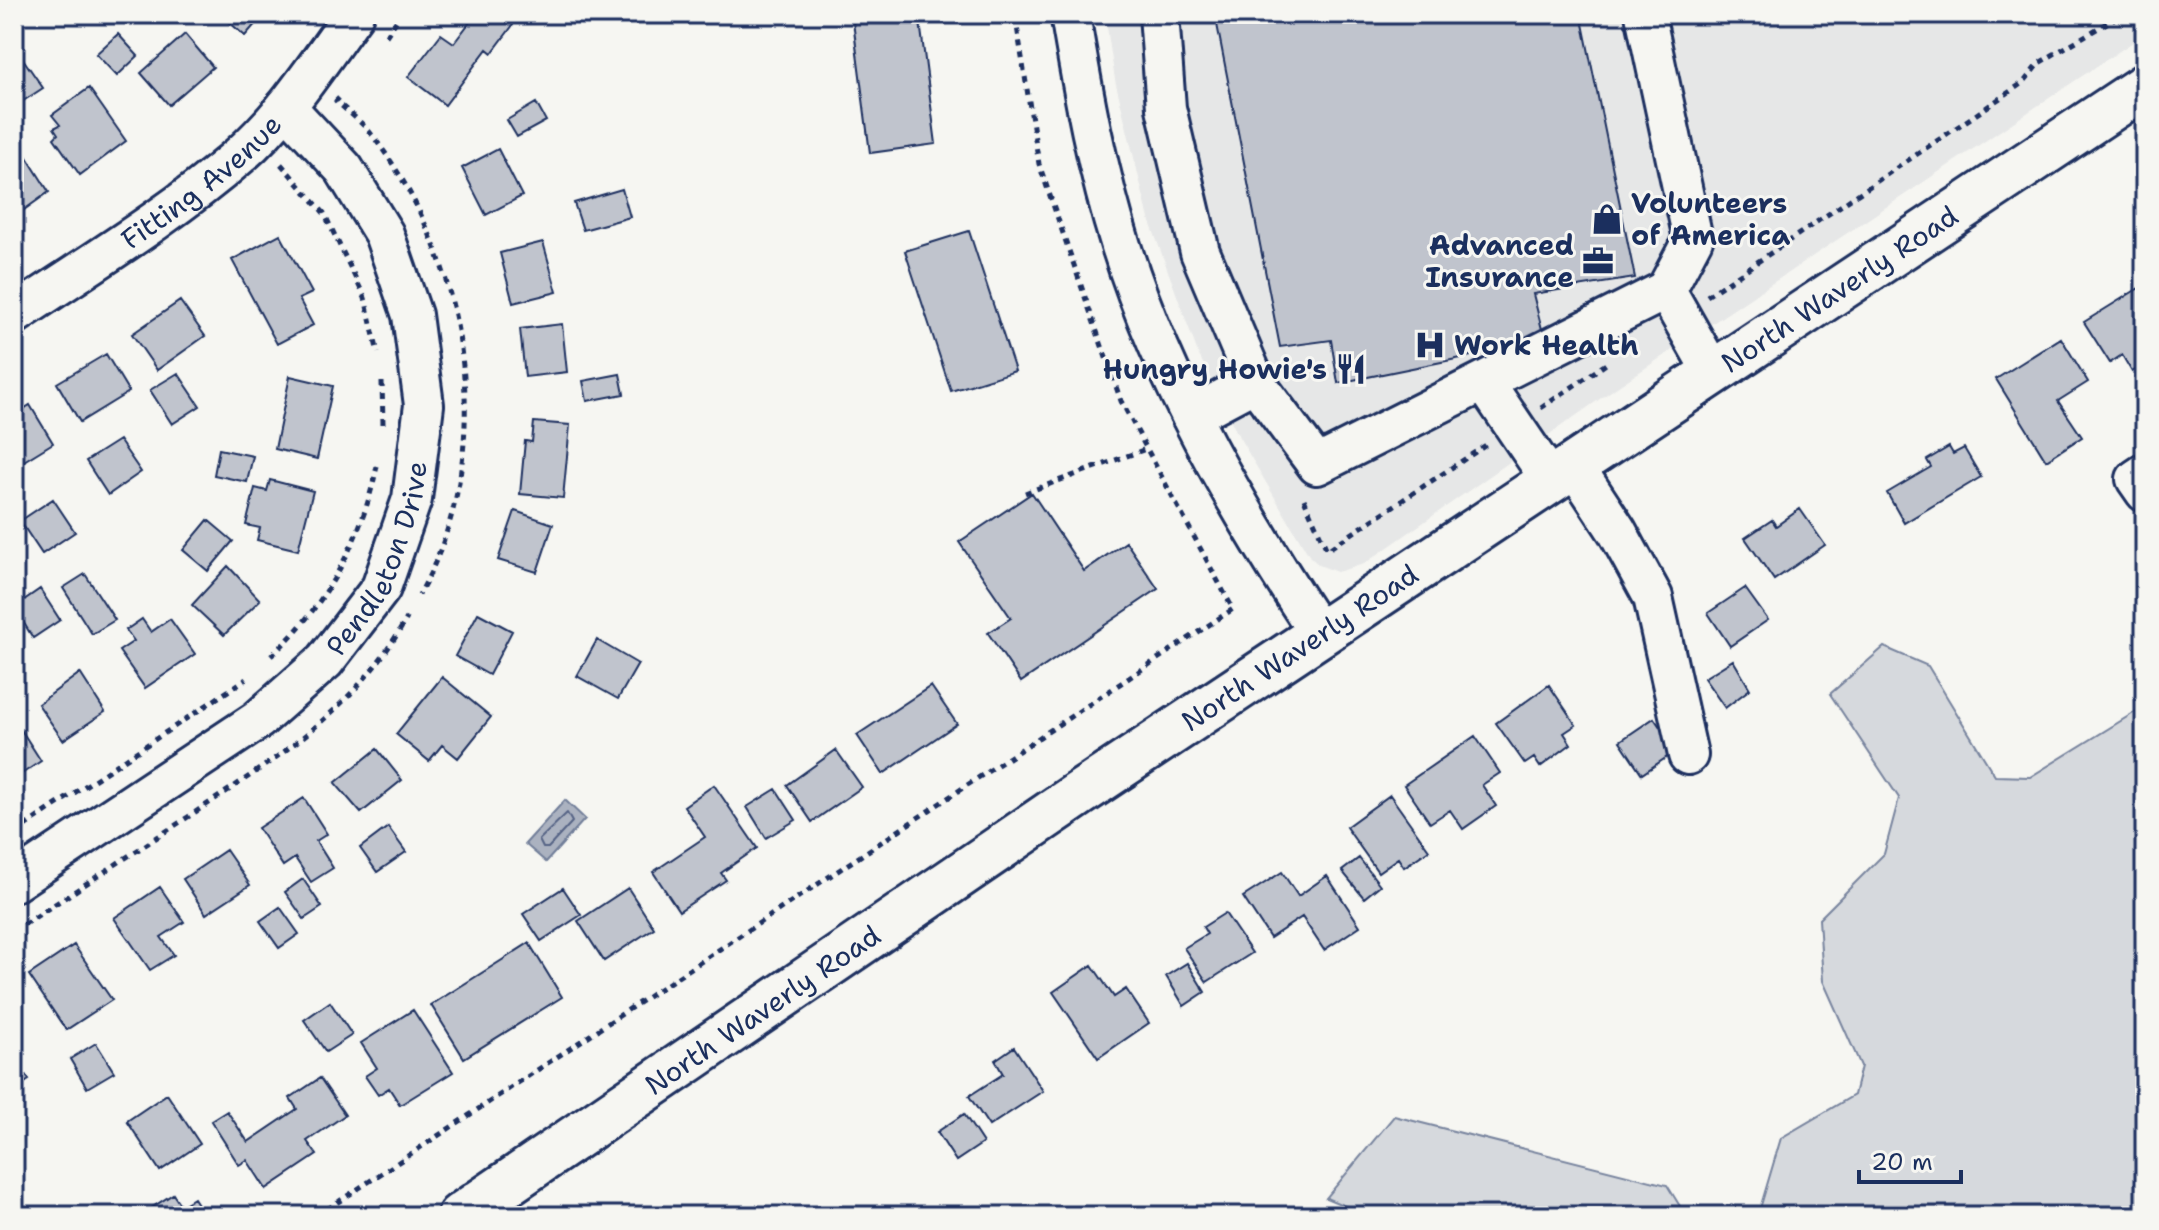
<svg xmlns="http://www.w3.org/2000/svg" width="2159" height="1230" font-family="'Shantell Sans',sans-serif">
  <style>
    .built { fill: #e6e7e7 }
    .green { fill: #d6d9dd; stroke: #78849e; stroke-width: 2 }
    .water { fill: #abb2c0; stroke: #717e99; stroke-width: 2 }
    .lines { fill: none; stroke-linecap: round; stroke-linejoin: round }
    .shore { stroke: #556385; stroke-width: 2 }
    .building { fill: #c0c4cd; stroke: #1b2f5e; stroke-width: 2 }
    .minor-casing { stroke: #1b2f5e; stroke-width: 44 }
    .major-casing { stroke: #1b2f5e; stroke-width: 50 }
    .path { stroke: #1b2f5e; stroke-width: 5; stroke-dasharray: 6 6; stroke-linecap: butt }
    .minor { stroke: #f6f6f2; stroke-width: 38 }
    .major { stroke: #f6f6f2; stroke-width: 44 }
    .labels { text-anchor: middle; dominant-baseline: central; stroke-width: 6; stroke-linejoin: round; paint-order: stroke }
    .street-label { font-size: 28px; fill: #1b2f5e; stroke: #f6f6f2 }
    .poi-label { font-size: 28px; font-weight: bold; fill: #1b2f5e; stroke: #f6f6f2; text-anchor: start }
  </style>
  <rect width="100%" height="100%" fill="#f6f6f2"/>
  <filter id="ink" filterUnits="userSpaceOnUse"><feTurbulence type="fractalNoise" baseFrequency=".0125" numOctaves="2"/><feDisplacementMap in="SourceGraphic" scale="16" xChannelSelector="R" yChannelSelector="G"/><feConvolveMatrix kernelMatrix="1 2 1 2 8 2 1 2 1" color-interpolation-filters="sRGB"/></filter>
  <g filter="url(#ink)">
    <path class="built" d="M1105,14H2145V34L1617,387L1364,564L1337,572L1319,565L1310,557L1239,437L1198,353L1149,219L1115,80Z"/>
    <path class="green" d="M1884,647L1928,666L1995,776L2030,777L2145,706V1216H1762L1759,1212L1781,1138L1854,1095L1861,1066L1823,981L1819,919L1884,854L1899,798L1830,694Z
      M1394,1116L1667,1185L1686,1216H1369L1326,1198Z"/>
    <path class="water" d="M565,800L585,819L546,862L525,844Z"/>
    <g class="lines">
      <path class="shore" d="M567,813L572,822L548,848H543L539,840Z"/>
    </g>
    <path class="building" d="M220,14H264L245,36Z
      M476,14H498L513,25L492,53L487,49L445,105L408,77L441,34L454,43Z
      M852,14H919L936,144L870,153Z
      M1215,14H1581L1635,278L1533,294L1545,341L1338,383L1331,340L1280,347Z
      M118,34L138,56L117,76L96,54Z
      M185,34L213,67L169,105L141,73Z
      M21,56L43,88L14,107V61Z
      M89,88L126,141L80,175L54,138L58,134L54,128L60,125L52,115Z
      M536,103L546,121L517,137L507,120Z
      M498,149L522,196L486,215L462,168Z
      M25,154L49,192L14,217V161Z
      M622,189L630,217L583,230L574,203Z
      M969,231L1015,371L951,391L905,251Z
      M280,234L312,293L299,299L313,325L277,344L232,260Z
      M543,242L557,292L513,303L500,253Z
      M2139,288L2145,297V364L2132,372L2122,355L2110,363L2084,322Z
      M180,301L205,336L157,370L132,334Z
      M562,324L567,372L525,377L520,329Z
      M2061,338L2088,382L2058,401L2082,437L2046,460L1996,379Z
      M106,354L129,392L80,422L57,383Z
      M178,373L200,406L172,424L150,390Z
      M620,374L624,394L587,401L583,381Z
      M290,376L333,386L317,459L275,449Z
      M30,405L53,443L14,467V415Z
      M534,422L570,425L563,498L520,494L525,441L532,442Z
      M119,440L141,472L108,495L86,461Z
      M1949,447L1953,454L1964,448L1981,477L1904,523L1887,493L1931,467L1927,460Z
      M219,449L253,456L247,482L214,475Z
      M270,480L313,491L298,550L257,540L260,528L246,525L255,488L267,491Z
      M1032,493L1084,571L1126,542L1158,589L1021,682L988,633L1011,618L959,542Z
      M53,499L75,532L42,554L20,521Z
      M1800,509L1825,545L1774,580L1745,538L1772,520L1776,526Z
      M515,511L553,524L537,572L498,560Z
      M208,520L233,541L208,571L183,550Z
      M228,566L260,600L224,635L192,605Z
      M85,574L115,620L92,634L63,588Z
      M1745,588L1768,620L1730,646L1708,613Z
      M40,589L60,620L33,638L14,607Z
      M478,613L512,631L489,675L455,656Z
      M142,619L151,632L170,619L195,654L145,688L119,651L134,641L126,630Z
      M597,640L638,664L618,699L577,676Z
      M1733,660L1750,689L1725,708L1704,678Z
      M80,673L105,712L63,740L38,704Z
      M442,677L491,717L458,758L442,745L429,761L396,734Z
      M1549,685L1576,725L1564,733L1571,744L1540,767L1534,758L1525,764L1496,723Z
      M931,686L957,724L883,774L857,735Z
      M1654,718L1676,751L1642,774L1620,741Z
      M18,725L41,761L14,779V728Z
      M1475,736L1500,773L1482,785L1496,806L1463,829L1450,810L1430,823L1404,785Z
      M377,749L402,780L361,813L335,783Z
      M836,750L862,787L812,822L787,785Z
      M714,785L757,848L721,873L726,880L679,911L653,872L705,837L684,806Z
      M776,789L796,820L766,838L747,807Z
      M1390,795L1429,850L1404,867L1398,858L1378,872L1346,827Z
      M304,798L327,834L316,841L333,868L311,882L295,858L283,866L258,828Z
      M388,827L406,852L377,872L360,848Z
      M226,850L250,885L206,914L183,879Z
      M1359,858L1380,885L1364,898L1342,871Z
      M1282,872L1298,896L1327,876L1360,926L1324,950L1302,917L1270,938L1243,897Z
      M303,879L322,907L304,919L285,892Z
      M160,887L184,922L161,937L174,955L150,970L114,918Z
      M563,888L581,915L541,941L523,914Z
      M628,888L654,928L604,961L578,921Z
      M280,907L299,934L279,948L260,921Z
      M1225,913L1252,953L1207,982L1184,948L1207,934L1203,927Z
      M529,943L562,997L464,1058L431,1005Z
      M74,945L112,1000L66,1030L29,975Z
      M1187,963L1205,992L1184,1006L1166,976Z
      M1092,965L1114,997L1126,989L1149,1023L1098,1058L1053,992Z
      M330,1002L352,1035L326,1052L304,1020Z
      M413,1010L453,1072L400,1105L389,1088L378,1095L365,1076L377,1068L361,1043Z
      M96,1043L114,1072L87,1088L70,1059Z
      M1014,1047L1043,1091L989,1126L969,1096L1003,1074L995,1060Z
      M14,1059L29,1080L14,1090Z
      M320,1078L345,1115L307,1141L317,1155L266,1189L247,1160L239,1165L211,1121L227,1111L248,1142L297,1109L290,1098Z
      M167,1094L200,1144L160,1171L127,1121Z
      M964,1114L983,1143L956,1161L937,1132Z
      M173,1194L181,1206L194,1198L205,1215L139,1216Z"/>
    <g class="lines">
      <defs>
        <g id="minor">
          <path d="M1070,14C1083,92 1097,170 1121,246C1165,386 1240,513 1320,635"/>
          <path d="M1159,14L1166,108L1200,252L1255,382L1317,465L1666,290"/>
          <path d="M1645,14L1693,239L1666,290L1714,375"/>
          <path id="s1" d="M14,315C90,264 170,216 239,156C285,116 318,63 354,14"/>
          <path d="M1485,383L1552,482"/>
          <path d="M1191,416L1255,382"/>
          <path d="M1575,467L1617,531L1653,597L1688,755"/>
          <path d="M2145,473L2136,479L2145,492"/>
          <path id="s2" d="M14,882L258,720L325,661L381,588L412,499L424,405L412,315L384,234L344,169L286,107"/>
        </g>
        <g id="major">
          <path id="s3" d="M460,1216L1079,794L2145,86"/>
        </g>
      </defs>
      <use href="#minor" class="minor-casing"/>
      <use href="#major" class="major-casing"/>
      <path class="path" d="M386,36L401,14
        M339,98L336,101C348,112 362,122 372,135C470,261 499,453 419,595
        M281,164L324,213L365,298L378,353
        M1707,296L2024,82L2039,63L2122,14
        M14,356L23,350
        M382,382L383,424
        M1541,408L1609,362
        M1025,493L1146,449
        M1304,499L1327,550L1486,445
        M271,656C327,605 362,539 377,466
        M14,833L246,679
        M14,931C72,893 130,855 188,817C275,759 354,712 407,618
        M14,1193L29,1216
        M317,1216L1233,609L1121,401L1039,164L1015,14"/>
      <use href="#minor" class="minor"/>
      <use href="#major" class="major"/>
    </g>
  </g>
  <defs>
    <symbol id="shop-bare" viewBox="-9 -9 18 18"><path d="M-5-2.5h2.3a2.7 3.5 0 0 1 5.4 0H5L5.5 6h-11ZM-1.5-2.5h3a1.5 2.3 0 0 0-3 0Z" fill="#1b2f5e" stroke="#f6f6f2" stroke-width="2.5" paint-order="stroke"/></symbol>
    <symbol id="office-bare" viewBox="-9 -9 18 18"><path d="M-6-3h4V-5.5h4V-3h4V5H-6ZM-1-4.5V-3h2v-1.5ZM-6 0V1H6V0Z" fill="#1b2f5e" stroke="#f6f6f2" stroke-width="2.5" paint-order="stroke"/></symbol>
    <symbol id="hospital-bare" viewBox="-9 -9 18 18"><path d="M-5-5h3v3.5h4V-5h3V5h-3V1.5h-4V5h-3Z" fill="#1b2f5e" stroke="#f6f6f2" stroke-width="2.5" paint-order="stroke"/></symbol>
    <symbol id="restaurant-bare" viewBox="-9 -9 18 18"><path d="M-5-6h1v4h1v-4h1v4h1v-4h1v5L-1.5 .5V6h-2V.5L-5-1ZM5-6V6H3V1.5H1.5Q1.5-4 5-6Z" fill="#1b2f5e" stroke="#f6f6f2" stroke-width="2.5" paint-order="stroke"/></symbol>
  </defs>
  <g fill-rule="evenodd">
    <use href="#shop-bare" x="1585" y="197" width="44" height="44"/>
    <use href="#office-bare" x="1576" y="239" width="44" height="44"/>
    <use href="#hospital-bare" x="1408" y="323" width="44" height="44"/>
    <use href="#restaurant-bare" x="1329" y="347" width="44" height="44"/>
  </g>
  <g class="labels">
    <g class="street-label">
      <text stroke="none"><textPath href="#s1" startOffset="230">Fitting Avenue</textPath></text>
      <text stroke="none"><textPath href="#s3" startOffset="1662">North Waverly Road</textPath></text>
      <text stroke="none"><textPath href="#s2" startOffset="500">Pendleton Drive</textPath></text>
      <text stroke="none"><textPath href="#s3" startOffset="1014">North Waverly Road</textPath></text>
      <text stroke="none"><textPath href="#s3" startOffset="366">North Waverly Road</textPath></text>
    </g>
    <g class="poi-label">
      <text x="1631" y="203">Volunteers<tspan x="1631" dy="32">of America</tspan></text>
      <text x="1574" y="245" text-anchor="end">Advanced<tspan x="1574" dy="32">Insurance</tspan></text>
      <text x="1454" y="345">Work Health</text>
      <text x="1327" y="369" text-anchor="end">Hungry Howie's</text>
    </g>
  </g>
  <rect width="2159" height="1230" fill="none" stroke="#f6f6f2" stroke-width="48"/>
  <rect x="24" y="24" width="2111" height="1182" fill="none" stroke="#1b2f5e" stroke-width="3" filter="url(#ink)"/>
  <path d="M1859 1170v12h102v-12" fill="none" stroke="#1b2f5e" stroke-width="4"/>
  <text x="1871" y="1170" font-size="24" fill="#1b2f5e" stroke="#f6f6f2" stroke-width="6" paint-order="stroke">20 m</text>
</svg>
